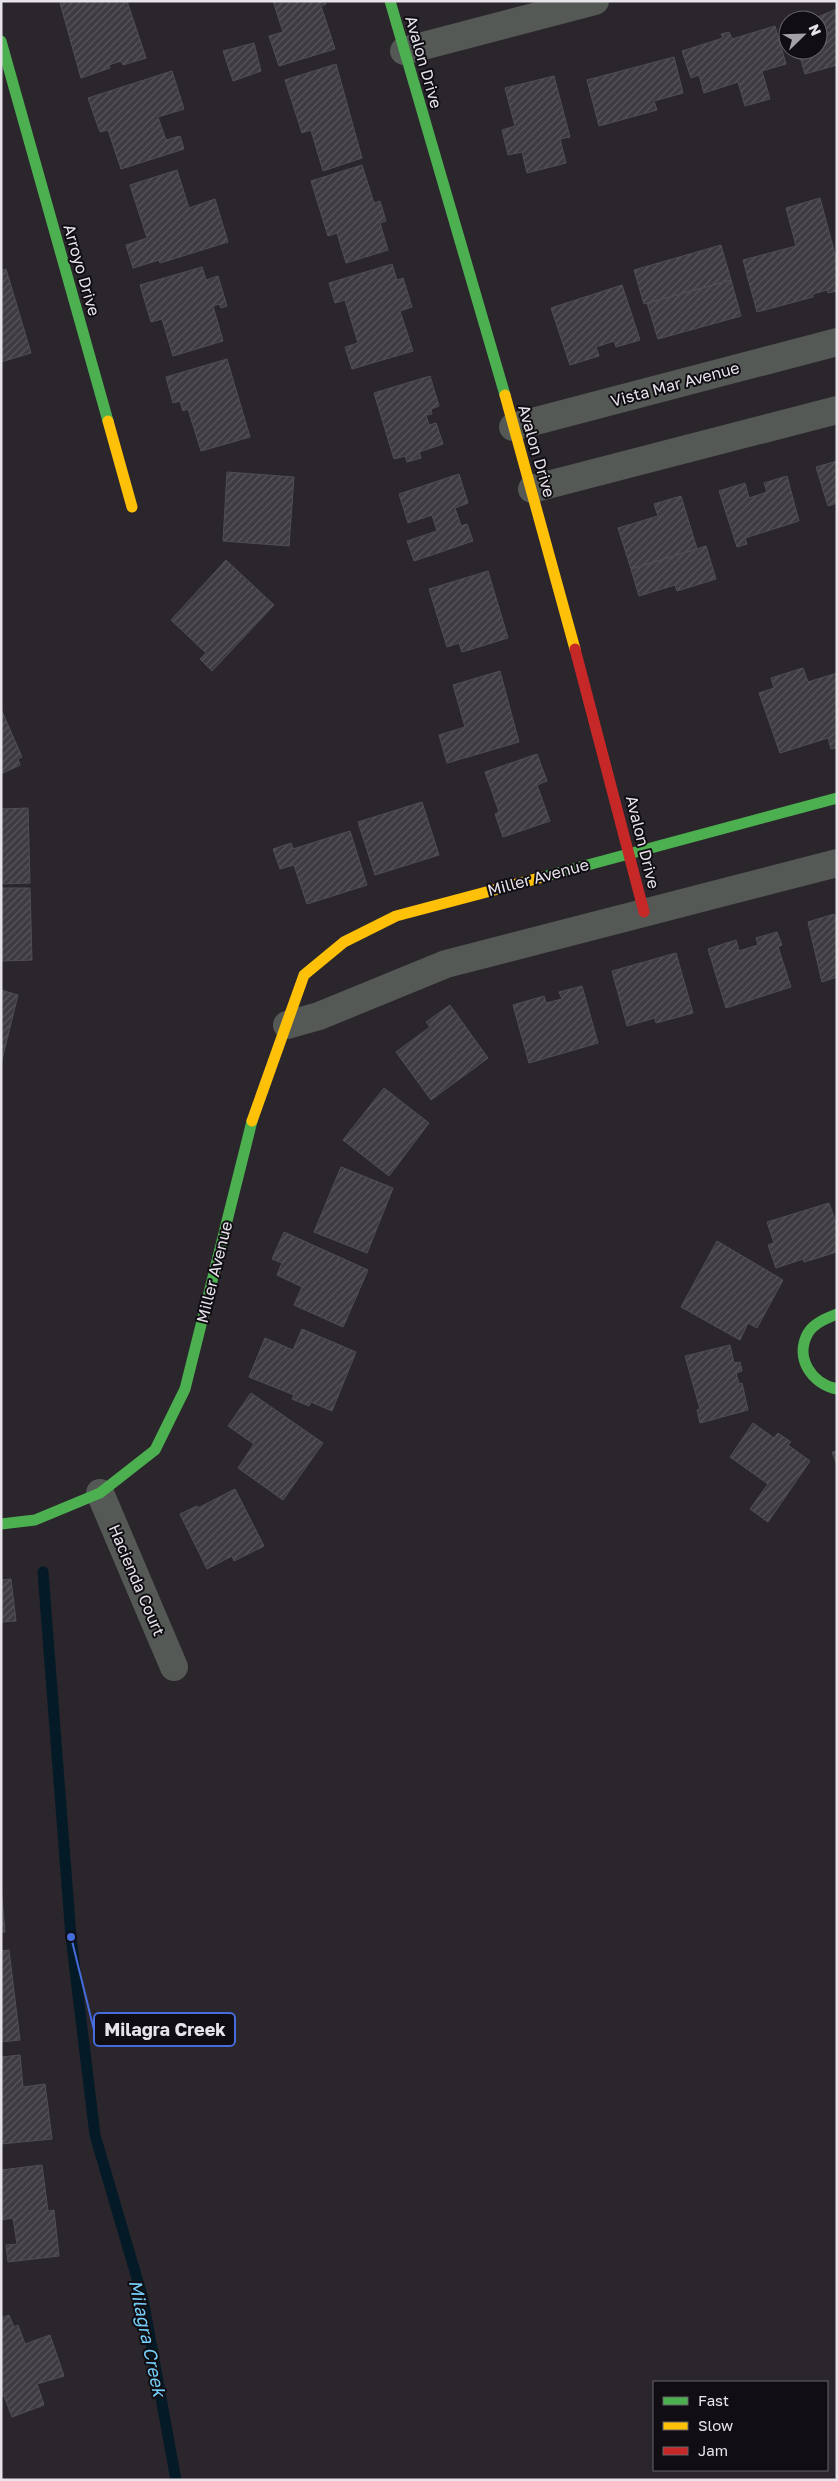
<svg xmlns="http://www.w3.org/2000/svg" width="838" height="2481" font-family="'Golos Text',sans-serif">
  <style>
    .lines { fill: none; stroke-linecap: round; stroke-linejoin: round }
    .stream { stroke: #041b27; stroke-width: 11 }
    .building { fill: url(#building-hatch); stroke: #504e54 }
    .street { stroke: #545955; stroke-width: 28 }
    .fast { stroke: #4caf50; stroke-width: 11 }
    .slow { stroke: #ffc107; stroke-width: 11 }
    .jam { stroke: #c62828; stroke-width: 11 }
    .labels { text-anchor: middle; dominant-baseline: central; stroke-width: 4; stroke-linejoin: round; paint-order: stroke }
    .street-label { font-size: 16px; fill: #e8e3eb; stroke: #110e13 }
    .water-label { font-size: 18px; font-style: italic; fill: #75cef9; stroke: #110e13 }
    .leader { fill: none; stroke: #466cdc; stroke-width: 2 }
    .callout-dot { fill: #466cdc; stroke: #110e13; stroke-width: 2 }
    .callout { fill: #110e13; stroke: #466cdc; stroke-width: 2 }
    .callout-label { font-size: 18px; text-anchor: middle; font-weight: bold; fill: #e8e3eb }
  </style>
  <defs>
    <pattern id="building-hatch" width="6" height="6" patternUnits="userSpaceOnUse" patternTransform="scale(1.25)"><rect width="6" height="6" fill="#3e3c41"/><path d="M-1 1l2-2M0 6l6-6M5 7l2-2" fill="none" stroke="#5a585d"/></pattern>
  </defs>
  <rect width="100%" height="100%" fill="#2a262c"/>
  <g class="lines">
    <path class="stream" d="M43,1572L71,1937L95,2135L143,2299L176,2480"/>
  </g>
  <path class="building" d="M65,1H127L146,58L123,65L121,61L109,65L110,68L81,78L60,3Z
    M273,1H325L326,4L321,6L335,49L279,66L269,36L283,32Z
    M837,9V65L805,74L798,50H818V20H810Z
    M775,26L786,64L762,71L770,99L745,106L738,82L704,93L699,75L691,78L682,51L723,38L721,34L729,32L732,39Z
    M254,43L261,71L233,81L223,51Z
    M674,57L683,93L654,101L657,110L599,126L587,80Z
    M336,64L362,158L323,171L311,130L302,133L285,80Z
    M172,71L184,109L158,117L166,140L180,136L184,149L121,169L108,130L100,132L88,98Z
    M554,76L570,137L560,139L566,163L527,173L522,152L508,155L502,130L515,126L505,88Z
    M362,165L374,203L380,201L386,221L380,223L388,250L346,263L337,233L328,236L311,181Z
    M177,170L189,208L215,199L228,242L160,263L159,260L133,268L126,245L147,238L130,185Z
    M820,198L837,262V291L828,293L827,290L813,294V297L757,312L743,260L796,246L786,208Z
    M721,245L731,280L644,304L634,270Z
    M392,264L397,280L403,278L412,307L400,311L413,351L352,369L345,347L358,343L345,300L335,303L329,283Z
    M202,267L206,280L218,276L227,306L221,308L219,304L213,306L223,341L173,356L162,319L151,322L140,285Z
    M6,269L31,353L1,362V271Z
    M731,280L741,316L658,339L647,303Z
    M622,285L640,340L616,347L614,341L596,347L599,356L570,365L551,308Z
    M227,359L250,437L201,451L188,409L183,411L180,401L173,403L166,377Z
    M430,376L439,406L431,409L432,414L426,415L429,425L436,423L443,444L419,452L421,458L407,462L405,456L394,459L374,393Z
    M837,461V503L828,506L816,467Z
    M227,472L294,477L289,546L223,541Z
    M459,474L468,503L455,508L461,526L467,524L473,541L414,561L407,541L437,531L432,515L408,523L399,494Z
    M787,476L799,521L745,538L747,544L737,547L719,491L745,483L749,498L767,492L764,483Z
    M681,496L697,549L631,569L618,528L658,516L654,504Z
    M706,546L716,579L677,591L675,585L639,596L631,569Z
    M226,560L274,605L212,671L200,659L206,653L171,620Z
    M488,571L508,638L462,652L459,643L447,647L429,589Z
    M803,668L808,682L837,673V748L831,749L828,738L780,753L759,693L774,688L771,678Z
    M500,671L519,742L447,763L439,735L465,727L453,685Z
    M1,709L22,757L18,759L20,765L1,774Z
    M537,754L547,781L537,785L550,821L503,837L495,814L499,812L485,772Z
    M422,802L439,855L375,875L358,822Z
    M28,808L30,883L1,884V809Z
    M350,831L367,885L307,904L294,865L280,869L273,849L291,843L293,849Z
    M1,888H30L32,960L1,961Z
    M834,914L837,923V977L822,982L808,922Z
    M777,932L782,945L778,947L791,987L726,1008L708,949L736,940L739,951L758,945L756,938Z
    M676,953L693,1013L656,1023L655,1018L627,1026L612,971Z
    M582,986L598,1043L529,1063L513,1005L544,996L546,1003L562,999L559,992Z
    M1,990L18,995L1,1064Z
    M450,1005L488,1058L431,1100L396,1052L430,1027L426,1022Z
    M384,1088L429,1123L389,1176L343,1140Z
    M341,1167L393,1188L367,1253L314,1232Z
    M829,1203L837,1226V1252L804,1262L803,1259L776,1268L768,1245L774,1243L767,1222Z
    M284,1232L368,1270L343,1327L294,1305L302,1287L277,1275L282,1263L272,1259Z
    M717,1241L783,1280L757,1328L748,1323L740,1340L681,1307Z
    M302,1329L356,1352L332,1411L311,1402L309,1406L292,1399L294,1395L249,1377L265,1338L293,1350Z
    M730,1345L734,1363L740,1362L742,1371L736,1373L739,1384L742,1383L748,1410L700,1423L697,1410L700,1409L685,1356Z
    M251,1393L323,1443L283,1500L238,1468L254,1444L228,1426Z
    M753,1423L774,1438L778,1433L791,1442L788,1445L810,1461L768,1522L750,1509L768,1484L730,1457Z
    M837,1451V1465L832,1452Z
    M235,1489L264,1546L234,1561L232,1556L207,1569L180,1514L197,1506L198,1508Z
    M11,1579L16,1621L1,1622V1580Z
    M1,1886L5,1932H1Z
    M9,1950L20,2040L1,2042V1951Z
    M20,2055L23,2087L45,2084L52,2139L1,2144V2057Z
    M42,2165L48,2211L54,2210L59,2256L8,2262L6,2245L17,2244L13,2218L1,2220V2170Z
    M9,2315L14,2327L18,2325L25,2344L50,2335L64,2376L37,2384L44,2405L12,2417L4,2396L1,2397V2318Z"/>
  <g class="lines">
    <path class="street" d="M404,51L595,1
      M513,427L837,342
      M532,489L837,410
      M287,1025L319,1016L446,964L837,863
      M100,1493L174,1667"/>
    <path class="fast" d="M390,1L505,395
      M1,41L108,421
      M543,877L837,798
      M837,1314C827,1318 814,1323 808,1333C794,1358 812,1384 837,1389
      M1,1524L35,1520L100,1493L155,1450L185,1389L252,1121"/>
    <path class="slow" d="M505,395L575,649
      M108,421L132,507
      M252,1121L304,975L344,942L396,916L543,877"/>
    <path class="jam" d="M575,649L644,912"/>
  </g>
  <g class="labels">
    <g class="street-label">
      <text transform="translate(424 62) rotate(74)">Avalon Drive</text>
      <text transform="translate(82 270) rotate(74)">Arroyo Drive</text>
      <text transform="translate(675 384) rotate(-15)">Vista Mar Avenue</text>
      <text transform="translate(537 451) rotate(74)">Avalon Drive</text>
      <text transform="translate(643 842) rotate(76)">Avalon Drive</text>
      <text transform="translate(538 877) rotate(-15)">Miller Avenue</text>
      <text transform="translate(214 1272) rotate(-76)">Miller Avenue</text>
      <text transform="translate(137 1580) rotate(67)">Hacienda Court</text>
    </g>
    <g class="water-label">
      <text transform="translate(148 2338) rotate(78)">Milagra Creek</text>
    </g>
  </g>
  <path class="leader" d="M71 1937L94 2030"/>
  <circle class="callout-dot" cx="71" cy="1937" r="5"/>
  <rect class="callout" x="94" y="2013" width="141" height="33" rx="5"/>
  <g class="callout-label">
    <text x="165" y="2036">Milagra Creek</text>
  </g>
  <rect width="838" height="2481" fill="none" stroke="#e8e3eb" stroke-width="5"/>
  <rect x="653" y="2381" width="175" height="90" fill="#110e13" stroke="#676369"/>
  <rect x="663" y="2397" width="25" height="8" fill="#4caf50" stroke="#676369"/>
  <text x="698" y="2406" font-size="15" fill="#e8e3eb">Fast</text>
  <rect x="663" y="2422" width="25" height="8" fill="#ffc107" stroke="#676369"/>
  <text x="698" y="2431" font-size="15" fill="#e8e3eb">Slow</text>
  <rect x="663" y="2447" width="25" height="8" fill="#c62828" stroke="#676369"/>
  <text x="698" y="2456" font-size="15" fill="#e8e3eb">Jam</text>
  <g transform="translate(803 35) rotate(67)"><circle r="24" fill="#110e13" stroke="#676369"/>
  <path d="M0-4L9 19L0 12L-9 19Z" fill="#a6a1a8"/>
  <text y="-8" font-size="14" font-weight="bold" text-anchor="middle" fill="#e8e3eb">N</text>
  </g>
</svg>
